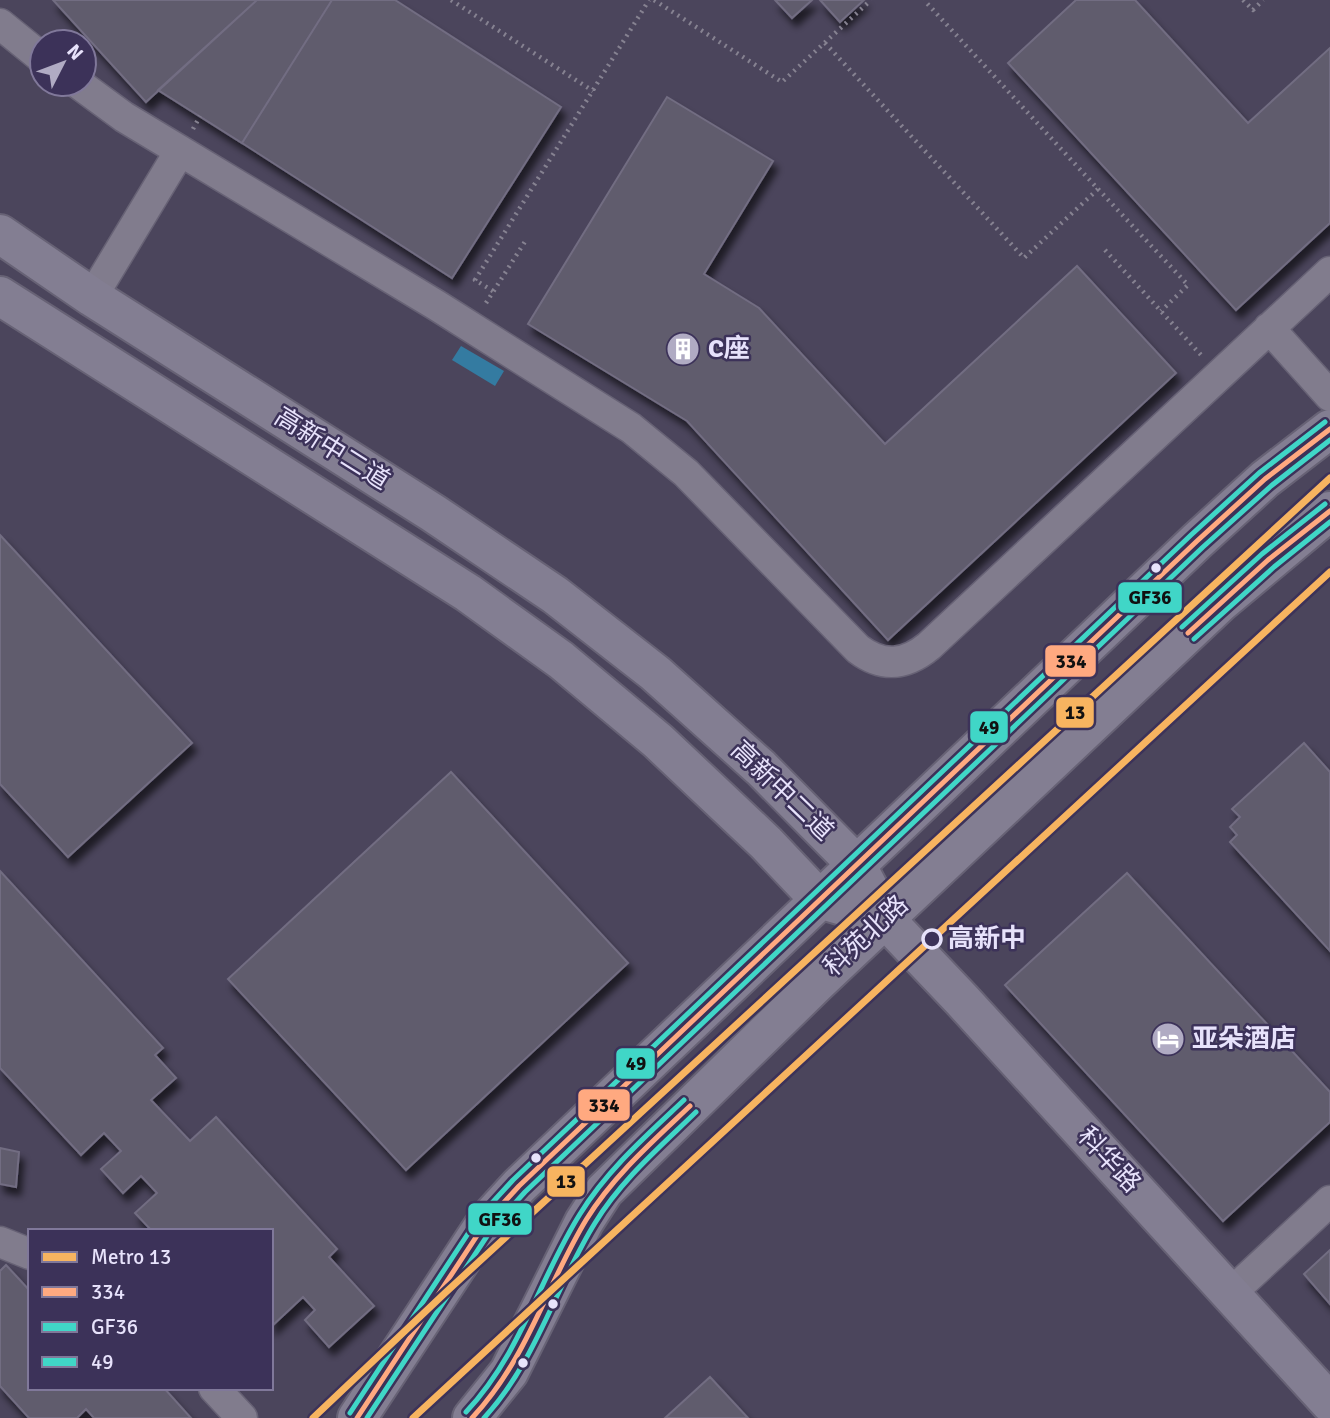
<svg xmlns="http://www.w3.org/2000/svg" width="1330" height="1418" font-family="Signika,'Noto Sans SC',sans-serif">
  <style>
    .water { fill: #347ba1 }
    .building { fill: #605b6d; stroke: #726d82; stroke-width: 2; filter: url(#shadow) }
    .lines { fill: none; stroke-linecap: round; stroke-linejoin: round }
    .minor-casing { stroke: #676275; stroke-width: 33 }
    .major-casing { stroke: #676275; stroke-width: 42 }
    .path { stroke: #868291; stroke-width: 4.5; stroke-dasharray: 2 5; stroke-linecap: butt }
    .minor { stroke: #817c8d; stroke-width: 30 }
    .major { stroke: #837e92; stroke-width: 38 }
    .bus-1-casing { stroke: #3c3259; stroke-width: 10 }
    .bus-2-casing { stroke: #3c3259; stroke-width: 10 }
    .bus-3-casing { stroke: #3c3259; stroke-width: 10 }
    .bus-1 { stroke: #ffa980; stroke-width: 5 }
    .bus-2 { stroke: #40d6c7; stroke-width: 5 }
    .bus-3 { stroke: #40d6c7; stroke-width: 5 }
    .metro-1-casing { stroke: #3c3259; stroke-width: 12 }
    .metro-1 { stroke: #f7b460; stroke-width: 7 }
    .bus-dot { fill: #e7e2fb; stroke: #3c3259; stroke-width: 2.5 }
    .stop-dot { fill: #3c3259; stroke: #e7e2fb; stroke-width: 3.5 }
    .labels { text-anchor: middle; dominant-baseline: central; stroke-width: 5; stroke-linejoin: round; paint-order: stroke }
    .poi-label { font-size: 26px; font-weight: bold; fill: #e7e2fb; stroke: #3c3259; text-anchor: start }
    .street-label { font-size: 26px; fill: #e7e2fb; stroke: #3c3259 }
    .stop-label { font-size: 26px; font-weight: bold; fill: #e7e2fb; stroke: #3c3259; text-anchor: start }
    .line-badge { stroke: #3c3259; stroke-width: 2.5 }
    .pale-badge-label { font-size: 19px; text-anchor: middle; font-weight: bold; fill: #111 }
  </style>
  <defs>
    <filter id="shadow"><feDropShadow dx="4.5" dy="8" stdDeviation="3.5" flood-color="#0009"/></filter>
  </defs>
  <rect width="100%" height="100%" fill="#4b455c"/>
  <path class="water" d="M461,346L504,371L495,386L452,360Z"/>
  <path class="building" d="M53,0H257L146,102Z
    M257,0H332L242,143L158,90Z
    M332,0H395L561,107L452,278L242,143Z
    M775,0H812L792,18Z
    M820,0H864L840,22Z
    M1076,0H1135L1248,123L1330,48V223L1236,310L1008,63Z
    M667,97L773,161L704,274L759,308L885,444L1077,266L1176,373L888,640L687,421L528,324Z
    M0,535L192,743L68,857L0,784Z
    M1304,743L1330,772V951L1230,842L1237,835L1230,827L1240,817L1232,809Z
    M451,772L628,963L406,1170L228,979Z
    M0,871L163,1048L155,1055L176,1078L151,1100L190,1141L216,1117L337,1249L329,1257L374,1306L329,1347L305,1320L315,1310L303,1297L271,1327V1231H152L135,1213L157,1193L141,1176L123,1193L101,1169L121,1151L104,1133L81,1155L0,1068Z
    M1127,873L1330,1092V1122L1223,1221L1005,985Z
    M0,1148L19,1152L16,1187L0,1184Z
    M1330,1250V1304L1304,1274Z
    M6,1265L30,1291V1388H164L191,1418H94L86,1409L77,1418H29L0,1386V1271Z
    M710,1377L748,1418H665Z"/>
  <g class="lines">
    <defs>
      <path id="minor" d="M0,24L42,58
        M79,84L124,117L436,305L631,428L686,473L858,649C883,668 906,665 929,646L1330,272
        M92,297L180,151
        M1269,328L1330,396
        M0,1242L30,1254
        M1231,1293L1330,1201
        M214,1388L242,1418"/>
      <path id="major" d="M0,234L92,297L433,513L555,595L655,673L761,768L856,864L885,919L962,1000L1330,1403
        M0,296L468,593L561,660L658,741L766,843L819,899L843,906
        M357,1418L486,1222L519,1186L1197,541L1265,479L1330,429
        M472,1418L509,1372L584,1222L604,1191L817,983L1220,603L1330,511"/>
    </defs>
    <use href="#minor" class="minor-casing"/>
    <use href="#major" class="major-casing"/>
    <path class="path" d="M451,0L593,91
      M654,0L782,82L871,0
      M1243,0L1253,10L1263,0
      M825,43L1024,258L1098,189L924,0
      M193,129L200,116
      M1098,189L1188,285L1161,311
      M1105,250L1201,355
      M493,291L475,280L649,0
      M486,303L526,240"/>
    <use href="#minor" class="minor"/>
    <use href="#major" class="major"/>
    <defs>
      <path id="bus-1" d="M1188,633L1268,560L1330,511
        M357,1418L486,1222L519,1186L1197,541L1265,479L1330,429
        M472,1418C528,1358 545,1288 586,1220C613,1176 653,1141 690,1106"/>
      <path id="bus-2" d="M1194,639L1274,567L1330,522
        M367,1418L493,1227L525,1192L1203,547L1271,486L1330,440
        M484,1418C536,1362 555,1287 595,1223C621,1180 660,1147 696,1112"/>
      <path id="bus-3" d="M1182,627L1262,554L1325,504
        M466,1412C522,1352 538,1281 580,1214C607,1170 647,1135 684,1100
        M350,1413L479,1217L513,1180L1191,535L1259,473L1325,422"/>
    </defs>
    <use href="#bus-1" class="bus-1-casing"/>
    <use href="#bus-2" class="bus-2-casing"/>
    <use href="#bus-3" class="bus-3-casing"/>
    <use href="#bus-1" class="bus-1"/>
    <use href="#bus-2" class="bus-2"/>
    <use href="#bus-3" class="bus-3"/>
    <defs>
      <path id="metro-1" d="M313,1418L445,1293L1330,478
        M413,1418L1330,572"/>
    </defs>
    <use href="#metro-1" class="metro-1-casing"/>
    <use href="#metro-1" class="metro-1"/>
  </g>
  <defs>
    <symbol id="building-disc" viewBox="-11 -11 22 22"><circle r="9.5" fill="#b0abc3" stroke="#3c3259"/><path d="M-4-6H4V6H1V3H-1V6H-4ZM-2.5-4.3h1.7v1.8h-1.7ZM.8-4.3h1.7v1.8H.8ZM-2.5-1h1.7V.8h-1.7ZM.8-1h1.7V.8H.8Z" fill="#fff"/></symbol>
    <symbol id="hotel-disc" viewBox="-11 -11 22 22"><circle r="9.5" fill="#b0abc3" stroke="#3c3259"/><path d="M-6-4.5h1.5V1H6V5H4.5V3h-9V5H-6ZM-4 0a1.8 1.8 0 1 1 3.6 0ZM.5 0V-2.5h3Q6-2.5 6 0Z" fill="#fff"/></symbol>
  </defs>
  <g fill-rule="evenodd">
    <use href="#building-disc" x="664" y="330" width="38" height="38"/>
    <use href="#hotel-disc" x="1149" y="1020" width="38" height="38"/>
  </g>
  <g class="bus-dot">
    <circle cx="1156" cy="568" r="6"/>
    <circle cx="536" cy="1158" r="6"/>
    <circle cx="553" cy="1304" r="6"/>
    <circle cx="523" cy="1363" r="6"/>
  </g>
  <circle class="stop-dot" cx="932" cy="939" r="9"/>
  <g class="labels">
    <g class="poi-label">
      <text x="708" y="349">C座</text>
      <text x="1192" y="1039">亚朵酒店</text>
    </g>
    <g class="street-label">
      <text transform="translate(332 449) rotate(32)">高新中二道</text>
      <text transform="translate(782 791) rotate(44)">高新中二道</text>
      <text transform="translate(866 936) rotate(-43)">科苑北路</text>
      <text transform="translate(1109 1160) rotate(47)">科华路</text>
    </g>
    <g class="stop-label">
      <text x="948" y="939">高新中</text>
    </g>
  </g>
  <g class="line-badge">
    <rect x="1117" y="581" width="66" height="33" rx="7" fill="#40d6c7"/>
    <rect x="1044" y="644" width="53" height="34" rx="7" fill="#ffa980"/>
    <rect x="1055" y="696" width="40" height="33" rx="7" fill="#f7b460"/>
    <rect x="969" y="710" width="40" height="34" rx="7" fill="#40d6c7"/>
    <rect x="615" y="1047" width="41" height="33" rx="7" fill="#40d6c7"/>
    <rect x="577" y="1088" width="54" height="34" rx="7" fill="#ffa980"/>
    <rect x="546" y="1165" width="40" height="33" rx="7" fill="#f7b460"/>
    <rect x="467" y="1202" width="66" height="34" rx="7" fill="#40d6c7"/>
  </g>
  <g class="pale-badge-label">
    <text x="1150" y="604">GF36</text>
    <text x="1071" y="668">334</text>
    <text x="1075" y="719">13</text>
    <text x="989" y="734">49</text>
    <text x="636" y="1070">49</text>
    <text x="604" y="1112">334</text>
    <text x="566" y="1188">13</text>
    <text x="500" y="1226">GF36</text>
  </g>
  <rect x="28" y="1229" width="245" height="161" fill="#3c3259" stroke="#80789a" stroke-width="2"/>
  <rect x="42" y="1252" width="35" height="10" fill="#f7b460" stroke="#80789a" stroke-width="2"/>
  <text x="91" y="1264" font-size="21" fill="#e7e2fb">Metro 13</text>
  <rect x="42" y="1287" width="35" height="10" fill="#ffa980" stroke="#80789a" stroke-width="2"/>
  <text x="91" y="1299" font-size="21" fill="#e7e2fb">334</text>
  <rect x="42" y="1322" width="35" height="10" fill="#40d6c7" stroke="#80789a" stroke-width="2"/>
  <text x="91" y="1334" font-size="21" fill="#e7e2fb">GF36</text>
  <rect x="42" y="1357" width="35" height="10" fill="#40d6c7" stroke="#80789a" stroke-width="2"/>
  <text x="91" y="1369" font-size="21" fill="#e7e2fb">49</text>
  <g transform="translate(63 63) rotate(48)"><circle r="33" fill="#3c3259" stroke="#80789a" stroke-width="2"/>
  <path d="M0-5L12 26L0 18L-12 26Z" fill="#b0abc3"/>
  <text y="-10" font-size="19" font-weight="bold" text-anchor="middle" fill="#e7e2fb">N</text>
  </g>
</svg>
